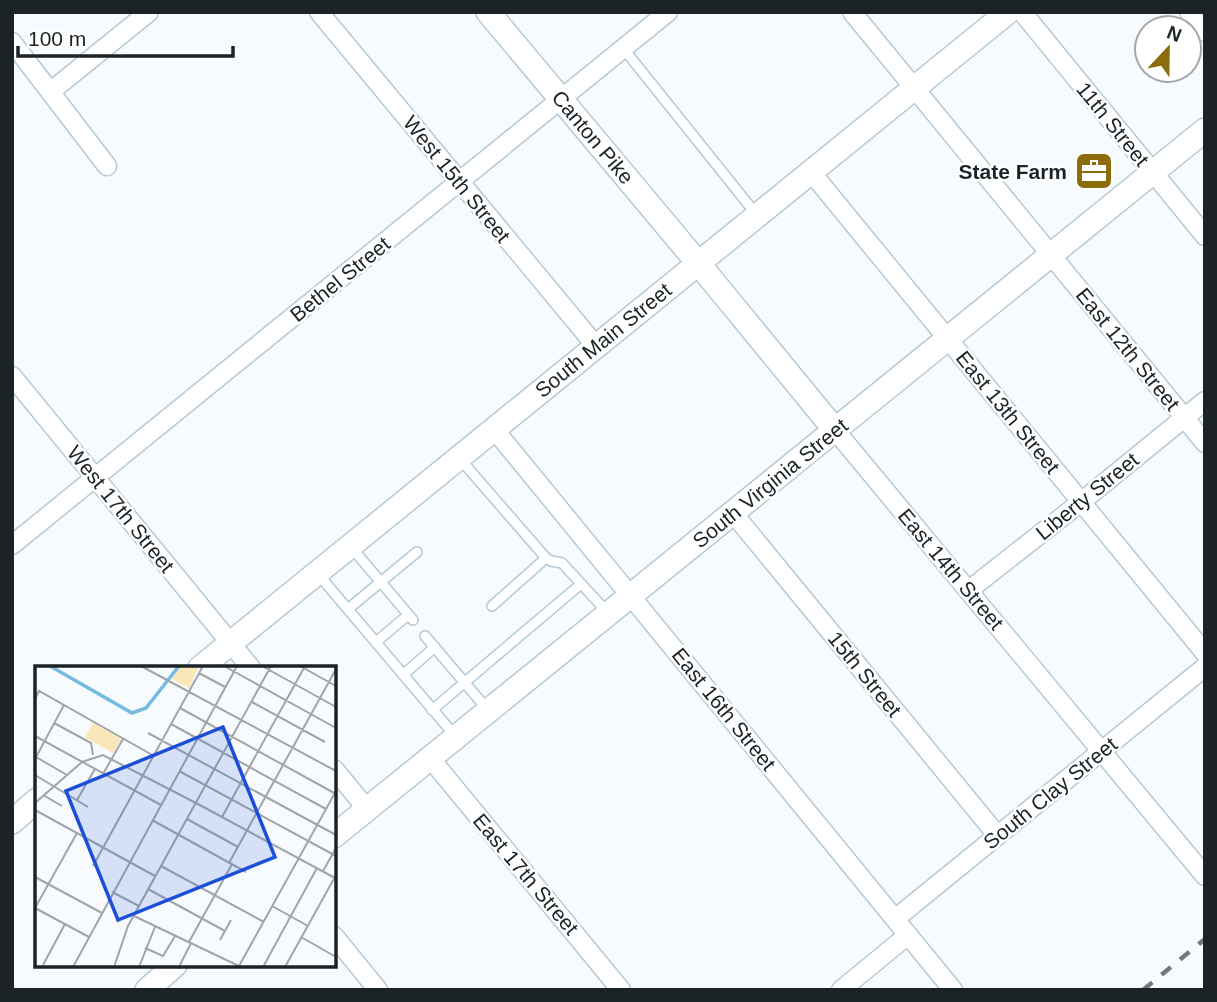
<svg xmlns="http://www.w3.org/2000/svg" width="1217" height="1002" font-family="Arial,sans-serif">
  <style>
    .lines { fill: none; stroke-linecap: round; stroke-linejoin: round }
    .service-casing { stroke: #b6c9d4; stroke-width: 12 }
    .minor-casing { stroke: #b6c9d4; stroke-width: 21 }
    .secondary-casing { stroke: #b6c9d4; stroke-width: 26 }
    .service { stroke: #fff; stroke-width: 9 }
    .minor { stroke: #fff; stroke-width: 18 }
    .secondary { stroke: #fff; stroke-width: 23 }
    .rail { stroke: #72787b; stroke-width: 4.5; stroke-dasharray: 12 12; stroke-linecap: butt }
    .labels { text-anchor: middle; dominant-baseline: central; stroke-width: 5; stroke-linejoin: round; paint-order: stroke }
    .street-label { font-size: 21px; fill: #1c2327; stroke: #fff }
    .poi-label { font-size: 21px; font-weight: bold; fill: #1c2327; stroke: #fff; text-anchor: end }
    .inset-river { fill: none; stroke: #75badf; stroke-width: 3.5 }
    .inset-road { fill: none; stroke: #9fa5a8; stroke-width: 2 }
    .view { fill: #1d4ed8; fill-opacity: 0.15; stroke: #1d4ed8; stroke-width: 3.5 }
    .inset-edge { fill: none; stroke: #1c2327; stroke-width: 3.5 }
  </style>
  <rect width="100%" height="100%" fill="#f7fbfe"/>
  <g class="lines">
    <defs>
      <path id="service" d="M623,48L756,214
        M460,459L546,558L551,561L562,563L609,614
        M351,547L413,620
        M318,574L456,737
        M492,606L546,558
        M348,609L417,552
        M425,636L487,709
        M376,642L408,615
        M403,675L435,647
        M432,710L581,584"/>
      <path id="minor" d="M319,12L596,346
        M852,12L1205,443
        M1022,12L1205,236
        M1189,12L1205,32
        M12,42L107,166
        M50,92L149,12
        M811,172L1205,653
        M12,376L251,668
        M494,429L953,990
        M835,430L1205,876
        M733,513L997,835
        M12,545L668,12
        M969,590L1081,502L1205,401
        M430,758L621,990
        M334,769L367,809
        M895,919L1205,667
        M334,936L378,990
        M841,990L908,935"/>
      <path id="secondary" d="M488,12L698,263L835,430
        M200,668L1008,12
        M12,822L37,800
        M334,836L1205,130
        M147,990L175,965"/>
    </defs>
    <use href="#service" class="service-casing"/>
    <use href="#minor" class="minor-casing"/>
    <use href="#secondary" class="secondary-casing"/>
    <use href="#service" class="service"/>
    <use href="#minor" class="minor"/>
    <use href="#secondary" class="secondary"/>
    <path class="rail" d="M1143,990L1205,939"/>
  </g>
  <defs>
    <symbol id="office-square" viewBox="-11 -11 22 22"><rect x="-9" y="-9" width="18" height="18" rx="4" fill="#8c6c0d" stroke="#fff"/><path d="M-6-3h4V-5.5h4V-3h4V5H-6ZM-1-4.5V-3h2v-1.5ZM-6 0V1H6V0Z" fill="#fff"/></symbol>
  </defs>
  <g fill-rule="evenodd">
    <use href="#office-square" x="1072" y="149" width="44" height="44"/>
  </g>
  <g class="labels">
    <g class="street-label">
      <text transform="translate(1113 124) rotate(51)">11th Street</text>
      <text transform="translate(593 137) rotate(50)">Canton Pike</text>
      <text transform="translate(457 179) rotate(51)">West 15th Street</text>
      <text transform="translate(340 279) rotate(-39)">Bethel Street</text>
      <text transform="translate(603 340) rotate(-39)">South Main Street</text>
      <text transform="translate(1128 349) rotate(51)">East 12th Street</text>
      <text transform="translate(1008 412) rotate(51)">East 13th Street</text>
      <text transform="translate(770 483) rotate(-39)">South Virginia Street</text>
      <text transform="translate(1087 496) rotate(-39)">Liberty Street</text>
      <text transform="translate(121 509) rotate(51)">West 17th Street</text>
      <text transform="translate(951 569) rotate(50)">East 14th Street</text>
      <text transform="translate(865 674) rotate(51)">15th Street</text>
      <text transform="translate(724 709) rotate(51)">East 16th Street</text>
      <text transform="translate(1050 793) rotate(-39)">South Clay Street</text>
      <text transform="translate(526 874) rotate(50)">East 17th Street</text>
    </g>
    <g class="poi-label">
      <text x="1067" y="171">State Farm</text>
    </g>
  </g>
  <g transform="translate(35 666)">
    <rect width="301" height="301" fill="#f7fbfe"/>
    <path d="M146,0H164L154,22L137,13ZM58,57L86,73L78,87L50,71Z" fill="#fbe6b7"/>
    <path class="inset-river" d="M15,0L97,47L111,42L144,0"/>
    <path class="inset-road" d="M106,0L301,105M189,0L301,62M227,0L301,41M265,0L301,20M164,7L190,21M0,33L4,25L119,90M217,36L290,76M145,42L301,128M19,57L56,77L58,89M136,58L291,143M113,67L301,169M0,70L126,139M1,91L32,109M0,93L29,39M144,105L301,190M68,108L88,73M0,109L53,141M8,129L27,140M42,134L60,103M0,137L47,96L68,89L161,137M161,137L300,212M0,144L120,210M187,151L270,0M152,153L203,181M117,154L211,206M194,197L301,3M58,200L168,0M126,200L229,256M288,205L301,182M0,211L67,247M113,223L190,265M77,226L104,240M237,240L273,260M0,242L42,167M0,242L54,271M99,250L206,301M266,271L301,291M185,274L196,254M154,276L197,198M110,282L128,290L140,270M8,299L30,258M204,300L301,125M38,301L202,0M79,301L93,260L236,0M104,301L120,261M144,301L156,277M228,301L282,202M250,301L301,209"/>
    <path class="view" d="M188,61L240,191L83,254L31,125Z"/>
    <rect width="301" height="301" class="inset-edge"/>
  </g>
  <rect width="1217" height="1002" fill="none" stroke="#1c2327" stroke-width="28"/>
  <g transform="translate(1168 49) rotate(22)"><circle r="33" fill="#ffffff" stroke="#a4a7a9" stroke-width="2"/>
  <path d="M0-5L12 26L0 18L-12 26Z" fill="#8c6c0d"/>
  <text y="-10" font-size="19" font-weight="bold" text-anchor="middle" fill="#1c2327">N</text>
  </g>
  <path d="M18 46v10h215v-10" fill="none" stroke="#1c2327" stroke-width="3.5"/>
  <text x="28" y="46" font-size="21" fill="#1c2327" stroke="#ffffff" stroke-width="5" paint-order="stroke">100 m</text>
</svg>
